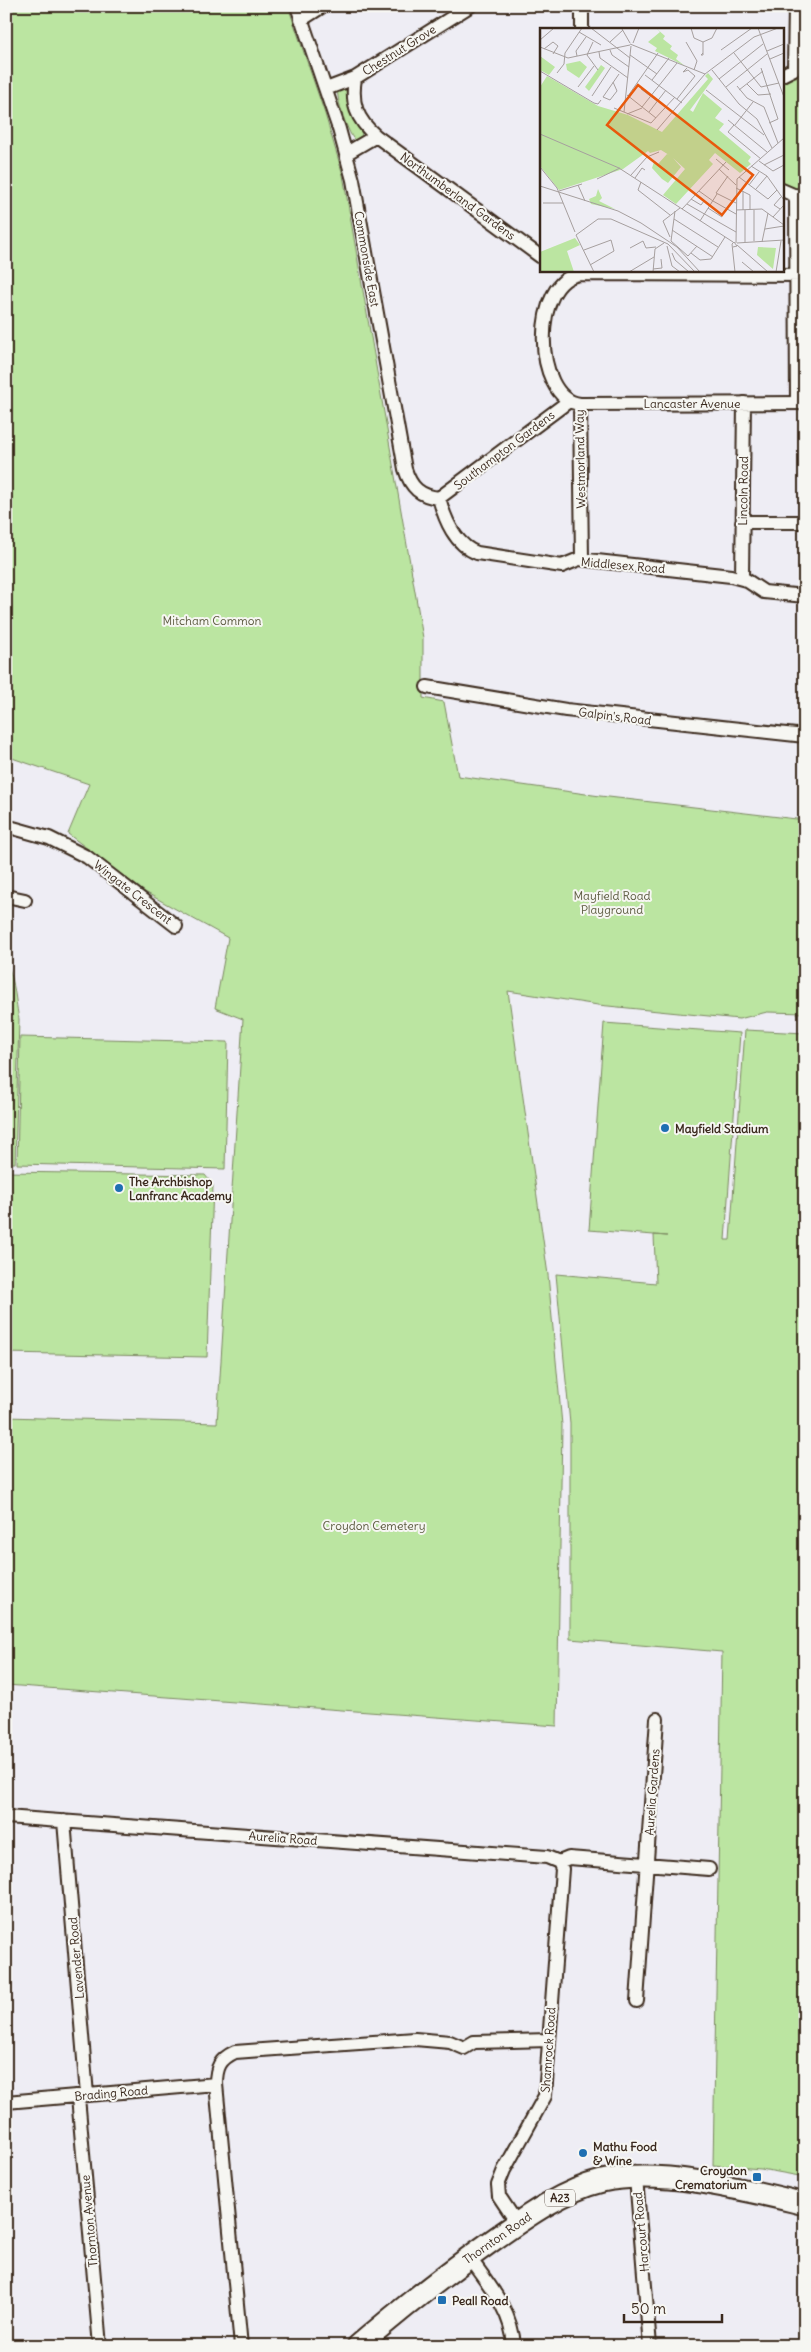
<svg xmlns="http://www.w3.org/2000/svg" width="811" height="2352" font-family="Delius,sans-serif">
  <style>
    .green { fill: #bbe5a1; stroke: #7b8860 }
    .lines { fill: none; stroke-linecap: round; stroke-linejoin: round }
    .minor-casing { stroke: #3b2a1e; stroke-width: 16 }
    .trunk-casing { stroke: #3b2a1e; stroke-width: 25 }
    .minor { stroke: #f6f6f2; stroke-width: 12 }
    .trunk { stroke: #f6f6f2; stroke-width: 21 }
    .poi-dot { fill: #1f6fb2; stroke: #f6f6f2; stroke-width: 2 }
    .labels { text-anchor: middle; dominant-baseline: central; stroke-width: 4; stroke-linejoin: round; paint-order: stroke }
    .shield { fill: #f6f6f2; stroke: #73675e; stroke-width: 1 }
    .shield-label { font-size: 11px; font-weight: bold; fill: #3b2a1e }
    .street-label { font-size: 12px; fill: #3b2a1e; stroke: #f6f6f2 }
    .park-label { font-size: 12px; fill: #5b593f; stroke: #f6f6f2 }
    .poi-label { font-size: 12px; font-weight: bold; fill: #3b2a1e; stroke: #f6f6f2; text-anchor: start }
    .inset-road { fill: none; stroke: #a69f9e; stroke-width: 1 }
    .view { fill: #e8590c; fill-opacity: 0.15; stroke: #e8590c; stroke-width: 2.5 }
    .inset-edge { fill: none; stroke: #3b2a1e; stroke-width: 2.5 }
  </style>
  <rect width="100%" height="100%" fill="#eeedf4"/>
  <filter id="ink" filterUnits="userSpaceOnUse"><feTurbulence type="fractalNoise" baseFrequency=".02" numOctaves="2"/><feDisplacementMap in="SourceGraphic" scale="10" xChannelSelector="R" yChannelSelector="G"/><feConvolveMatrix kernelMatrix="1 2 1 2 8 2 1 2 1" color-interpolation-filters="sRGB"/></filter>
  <g filter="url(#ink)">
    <path class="green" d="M6,6H288L325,114L343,175L423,638V698L444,702L458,776L600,796L805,820V1013L767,1012L739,1019L598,1005L508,991L548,1275L562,1425L557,1726L6,1685V1417L217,1423L243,1019L215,1008L228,938L145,892L68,834L89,784L6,756Z
      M790,76L805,78V187C797,189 788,189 782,183V81Z
      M346,88L349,91C350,100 349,110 353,119C356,126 362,129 362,137L356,141C349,138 335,96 338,89Z
      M6,964C14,972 16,1006 19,1019L15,1163H6Z
      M604,1023L740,1033L725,1240H730L745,1030L805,1033V2177L761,2169L713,2165L722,1652L570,1639V1424L556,1274L656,1283L654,1235L667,1236L589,1230Z
      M20,1037L228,1042L225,1169L17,1164Z
      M6,1172L205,1175L213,1185L207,1357L6,1353Z"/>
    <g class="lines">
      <defs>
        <path id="minor" d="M297,6L339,129L353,180L405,469C411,488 420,496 439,498
          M301,20L323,6
          M582,29V6
          M782,75L794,69L795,6
          M355,78C351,103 356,119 376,136
          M326,89L355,78L470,6
          M347,153L376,136L541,257
          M782,190L796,196
          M797,403L796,196L805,193
          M580,404L805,403
          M439,498C445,520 455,545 477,553L562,566L579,559L731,576L746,580L764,592L805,596
          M439,498L569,401
          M742,522H805
          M582,559L580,404C532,398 531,278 581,274L805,275
          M742,578L744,403
          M427,687L566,710L805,736
          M6,826L49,838L87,857L176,926
          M6,896L25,900
          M6,1817L547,1857L559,1862
          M64,1821L87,2095
          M559,1862L569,1858L709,1869
          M637,2001L657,1719
          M78,2097L100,2346
          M6,2102L216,2084
          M636,2178L650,2346
          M517,2223L499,2196L498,2185L504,2170L545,2096L562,1869L559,1862
          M469,2257C489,2285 512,2311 514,2346
          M241,2346L216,2084C216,2067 220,2059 235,2052L415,2039L450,2042L464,2048L474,2042L549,2040"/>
        <path id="trunk" d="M358,2346C400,2310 444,2275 489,2243C523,2219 561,2191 602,2181C662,2168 746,2190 805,2204"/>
      </defs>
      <use href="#minor" class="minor-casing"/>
      <use href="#trunk" class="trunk-casing"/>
      <use href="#minor" class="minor"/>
      <use href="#trunk" class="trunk"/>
    </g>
  </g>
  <g class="poi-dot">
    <circle cx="665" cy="1128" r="5"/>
    <circle cx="119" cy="1188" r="5"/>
    <circle cx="583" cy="2153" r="5"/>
    <rect x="752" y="2172" width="10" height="10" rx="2.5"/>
    <rect x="437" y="2295" width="10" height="10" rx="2.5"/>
  </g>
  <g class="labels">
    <rect class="shield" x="545" y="2189.5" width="30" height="17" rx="4"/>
    <g class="shield-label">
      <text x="560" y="2198">A23</text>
    </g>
    <g class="street-label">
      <text transform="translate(399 50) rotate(-32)">Chestnut Grove</text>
      <text transform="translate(458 196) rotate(36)">Northumberland Gardens</text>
      <text transform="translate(367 259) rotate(80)">Commonside East</text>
      <text x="692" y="403">Lancaster Avenue</text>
      <text transform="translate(504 450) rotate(-37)">Southampton Gardens</text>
      <text transform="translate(580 459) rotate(-91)">Westmorland Way</text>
      <text transform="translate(743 491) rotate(-89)">Lincoln Road</text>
      <text transform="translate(623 565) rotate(5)">Middlesex Road</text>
      <text transform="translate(615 716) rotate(7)">Galpin's Road</text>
      <text transform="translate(133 892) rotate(38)">Wingate Crescent</text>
      <text transform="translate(652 1792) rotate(-86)">Aurelia Gardens</text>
      <text transform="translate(283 1838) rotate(4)">Aurelia Road</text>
      <text transform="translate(76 1958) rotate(-95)">Lavender Road</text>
      <text transform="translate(548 2050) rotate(-86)">Shamrock Road</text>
      <text transform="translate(111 2093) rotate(-5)">Brading Road</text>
      <text transform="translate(89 2221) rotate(-95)">Thornton Avenue</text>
      <text transform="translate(641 2232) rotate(-95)">Harcourt Road</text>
      <text transform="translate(497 2238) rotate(-35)">Thornton Road</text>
    </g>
    <g class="park-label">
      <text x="212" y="620">Mitcham Common</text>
      <text x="612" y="895">Mayfield Road<tspan x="612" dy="14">Playground</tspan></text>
      <text x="374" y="1525">Croydon Cemetery</text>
    </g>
    <g class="poi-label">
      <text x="675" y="1128">Mayfield Stadium</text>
      <text x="129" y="1181">The Archbishop<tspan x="129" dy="14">Lanfranc Academy</tspan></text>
      <text x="593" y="2146">Mathu Food<tspan x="593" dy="14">&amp; Wine</tspan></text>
      <text x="747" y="2170" text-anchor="end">Croydon<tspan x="747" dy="14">Crematorium</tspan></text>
      <text x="452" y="2300">Peall Road</text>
    </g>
  </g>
  <g transform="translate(540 28)">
    <rect width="244" height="244" fill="#eeedf4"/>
    <path d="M116,0L125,8L123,11L132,18L130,21L138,27L136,31L145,38L115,23L117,20L108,14L120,4ZM0,28L15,39L9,47L0,42ZM40,33L47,39L39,50L27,42L26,36ZM61,37L65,40L49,63L45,59ZM168,45L173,51L150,82L153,84L163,65L182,81L175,90L184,96L179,102L211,129L208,133L211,136L200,145L175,125L169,132L173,136L136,176L123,167L145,141L133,130L141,139L128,155L122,151L112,140L114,134L118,136L127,126L129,127L121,122L110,125L108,123L83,141L19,162L0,138V59L7,48L58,78L88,87L122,104L168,51L165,48ZM58,161L62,170L59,173L75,181L51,176L49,171L56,168ZM35,210L40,217L27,223L34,244H0V224ZM218,219L236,220L233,241L217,227Z" fill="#bbe5a1"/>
    <path class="inset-road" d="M51,0L90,30M151,0L154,10L163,14L172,10L177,0M218,0L244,69M82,1L90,15M39,4L61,17M0,12L14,0M53,14L47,27L58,42M70,14L83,2M146,14L157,33L154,42M163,14V27H161L163,25M93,15L99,0M90,16L165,46M0,19L28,30L90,17M4,21L13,14L18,18L13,26M70,22L72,27L89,39M181,22L212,0M227,23L244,16M59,24L60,30L88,50M194,25L221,59L239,55M90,27L117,46M37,28L36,23L46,9M230,31L244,25M221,40L238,91L229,95M172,42L199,76L217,91L232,120M0,43L54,75L58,76L61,72M17,45L24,36L25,25L42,0M105,47L142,75M179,51L223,16M112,52L129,30M207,56L218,67L231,66M197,58L207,70L224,79L238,115M38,59L54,38M186,59L227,26M101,61L117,73M166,62L224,107M199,62L223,43M87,67L116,90M52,68L71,39M88,68L118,25M63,69L70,72L77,63L73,54M63,69L79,46M137,71L155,48L148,42L143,44L147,40M102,79L137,35M74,80L111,95L135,69M84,84L91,18M109,84L126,62M87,86L102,80M188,92L227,124M194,97L188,104L221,131M195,97L213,74M117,102L165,46L214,9L238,0M0,106L79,140L193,214M176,131L189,142M219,133L233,143L244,137M224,137L244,127M211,138L227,148L244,172M0,139L17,160L35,204M179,141L196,157M91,147L107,129L119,124M188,148L176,165L196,175M199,149L228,171L237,162M95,150L102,140L105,142M57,151L80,140M101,154L98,162L130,187M38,157L45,173M209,157L219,144M0,158L78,183L101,195L137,219L160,244M196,160L210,167V182M216,161L227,148M19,163L42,156M159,163L173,173M203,163V182M151,171L161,177L164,173M173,173L196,186M3,175H23M147,176L196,204M168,180L182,189M142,181L186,134M240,181L234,177L241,169M196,182L222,181L244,197M205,182V214M214,182V213M135,183L131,213L148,228L157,218M233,189L244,177M134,191L178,219M123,193L140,180M123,193L130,209M160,193L177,166M225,201L244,198M132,202L173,229M36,207L58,191H71L128,216L155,244M36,207L54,244M222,214L228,185M196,215L197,151L244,110M197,215L244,212M197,217L228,244M127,218L132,238L140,244M193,219L197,218L194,214L192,216L195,244M90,220L103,213L106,220L116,219M44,222L71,212L74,223L50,237M132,225L135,232L149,244M151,225L160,232L171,231L185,209M202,234L214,244M113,241L122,240L121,231M89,244L114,229M113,244L115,221L124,215M236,244L241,213"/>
    <path class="view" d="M98,57L213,147L182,187L67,97Z"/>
    <rect width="244" height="244" class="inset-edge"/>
  </g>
  <rect width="811" height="2352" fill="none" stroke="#f6f6f2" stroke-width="25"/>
  <rect x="12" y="12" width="786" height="2327" fill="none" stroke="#3b2a1e" stroke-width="2" filter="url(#ink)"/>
  <path d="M624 2314v8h98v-8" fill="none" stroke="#3b2a1e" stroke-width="2.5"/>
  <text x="631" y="2314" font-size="15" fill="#3b2a1e" stroke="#f6f6f2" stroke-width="4" paint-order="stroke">50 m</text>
</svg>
